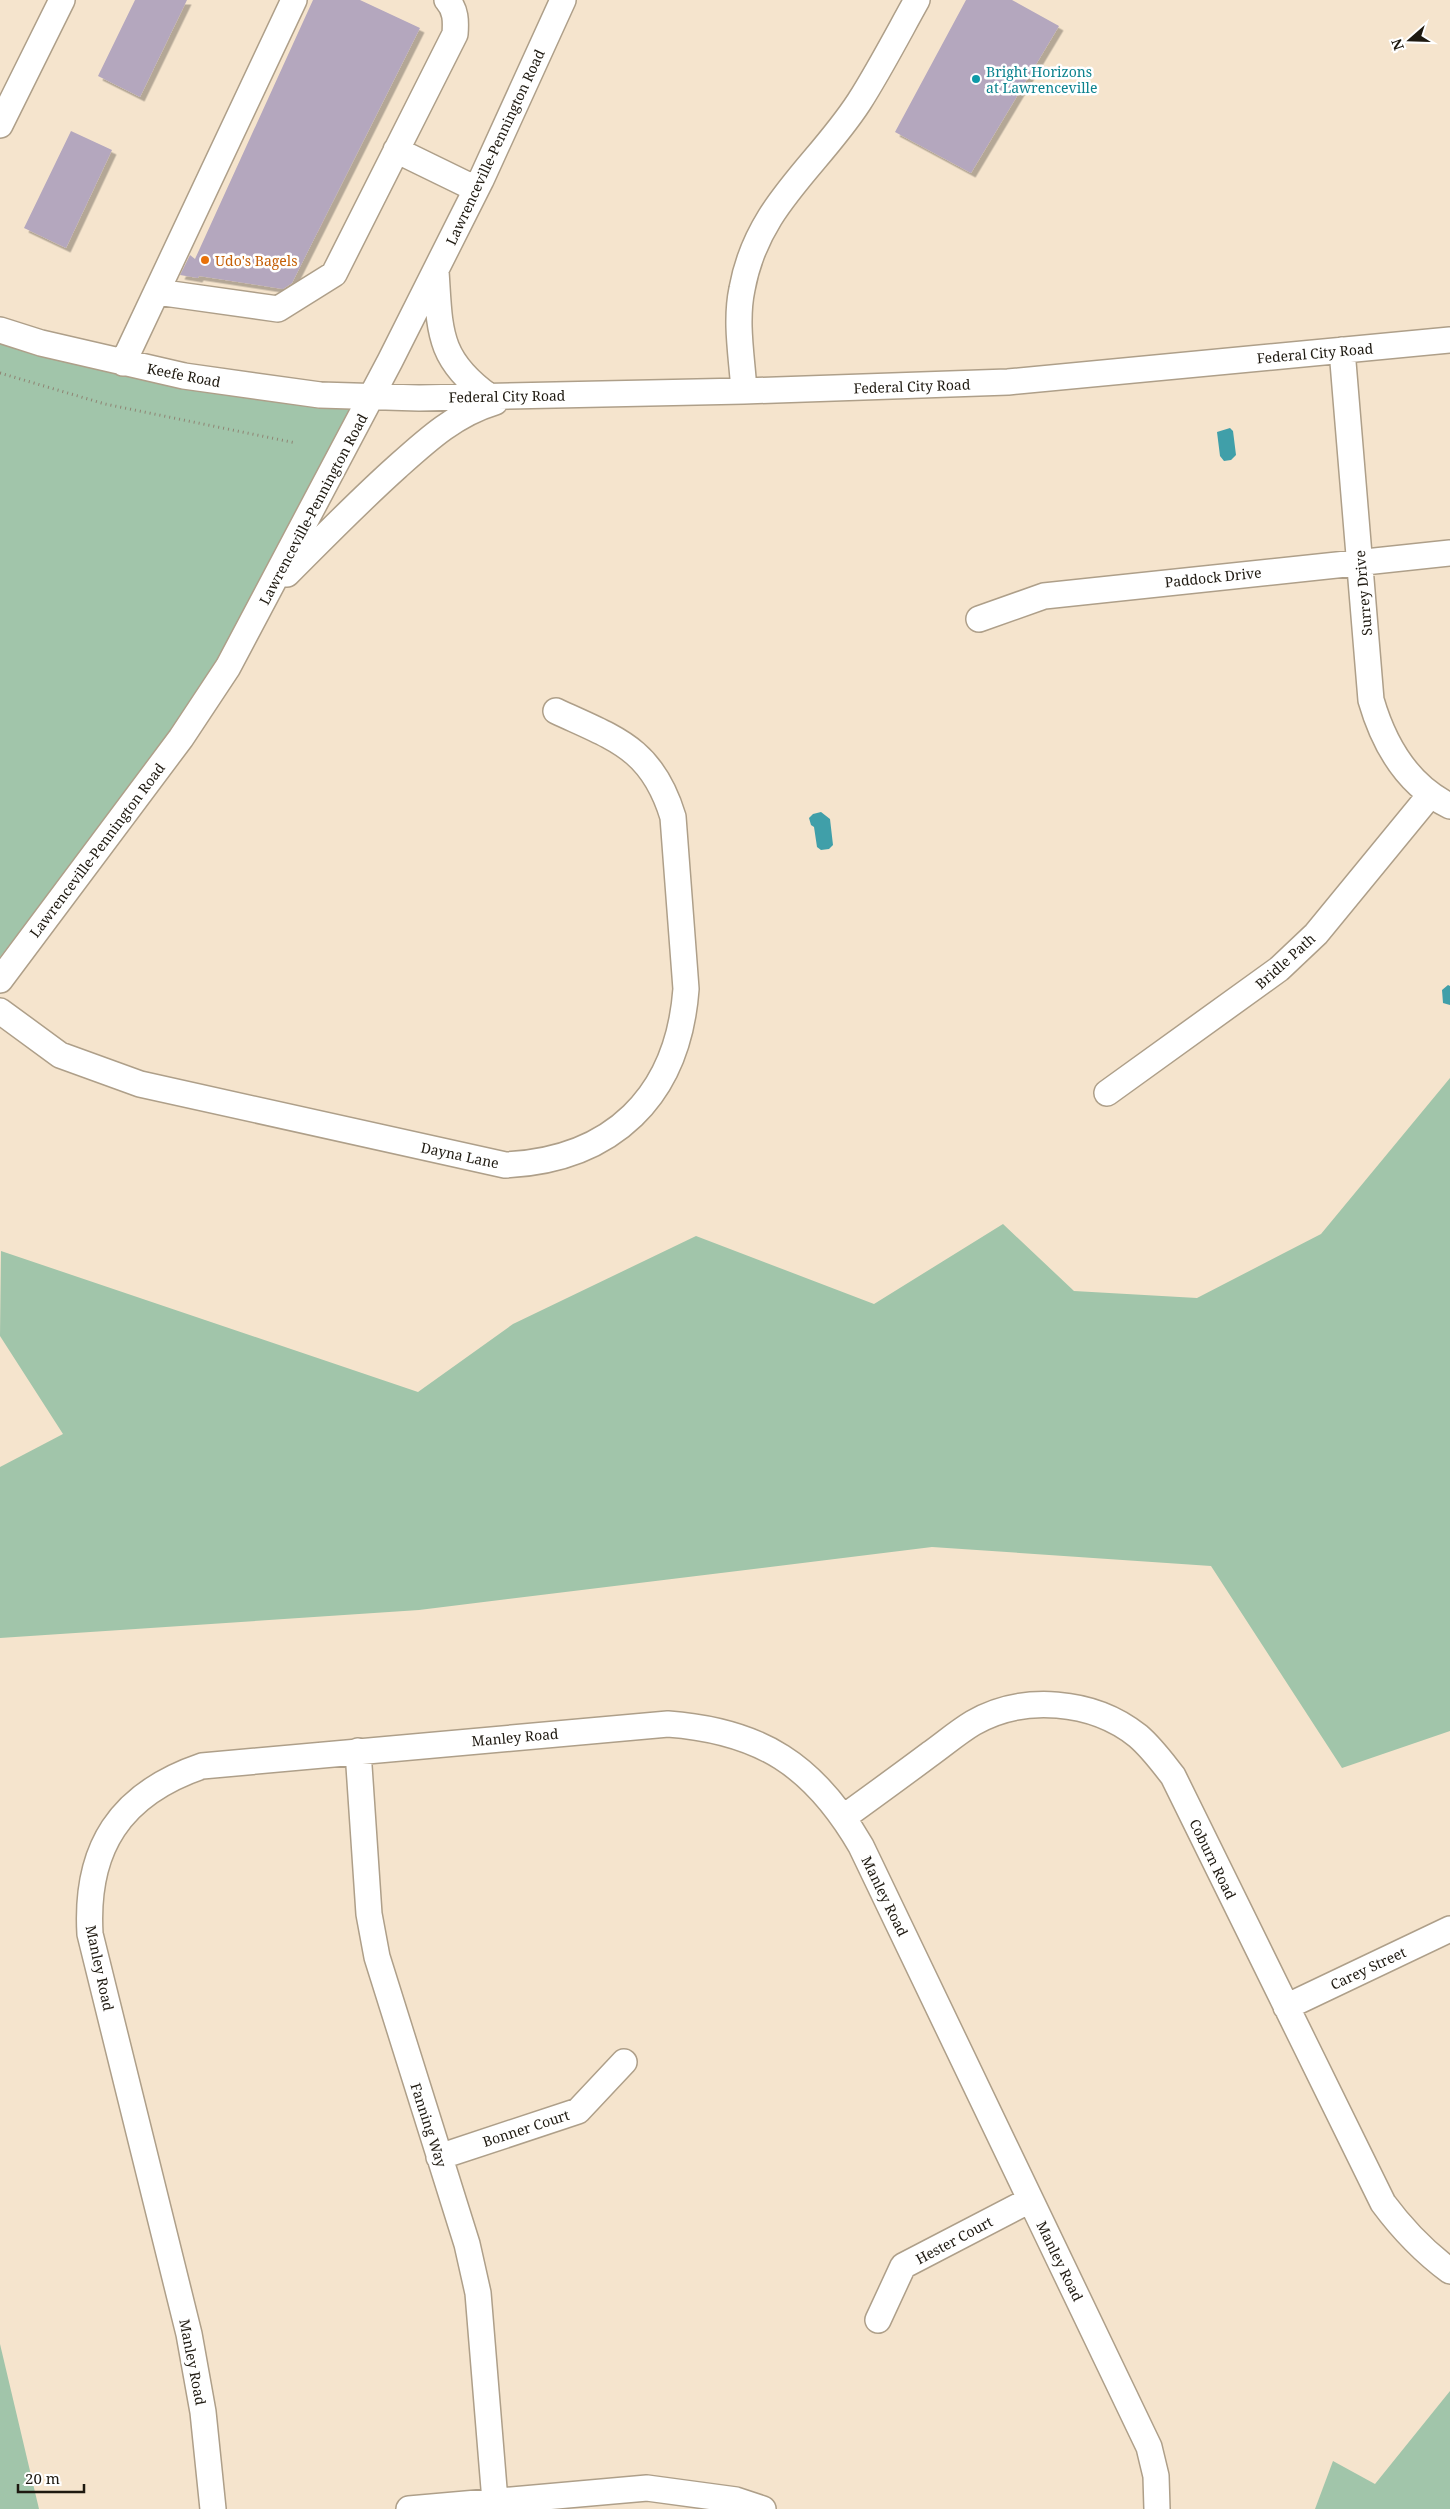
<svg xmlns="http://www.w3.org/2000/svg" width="1450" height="2509" font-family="'Noto Serif',serif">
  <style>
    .green { fill: #a1c5aa }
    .water { fill: #409fa9 }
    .building { fill: #b4a7be; filter: url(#shadow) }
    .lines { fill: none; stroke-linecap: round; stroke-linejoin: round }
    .minor-casing { stroke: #ae9f89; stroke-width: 28 }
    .path { stroke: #8e8372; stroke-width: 3; stroke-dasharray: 1 4; stroke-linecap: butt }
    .minor { stroke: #fff; stroke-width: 25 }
    .culture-dot { fill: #0f9aa8; stroke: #fff; stroke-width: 2 }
    .food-dot { fill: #e8710a; stroke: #fff; stroke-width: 2 }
    .labels { text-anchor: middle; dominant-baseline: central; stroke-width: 5; stroke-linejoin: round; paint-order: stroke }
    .culture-label { font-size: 14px; fill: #0d838f; stroke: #fff; text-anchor: start }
    .street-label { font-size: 14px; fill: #1e1910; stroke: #fff }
    .food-label { font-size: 14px; fill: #c56008; stroke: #fff; text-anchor: start }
  </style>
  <defs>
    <filter id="shadow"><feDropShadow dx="4.5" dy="4.5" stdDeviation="0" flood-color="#0004"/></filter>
  </defs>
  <rect width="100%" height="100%" fill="#f5e4cd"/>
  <path class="green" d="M0,337L358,404L260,594L166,742L0,957Z
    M1450,1078V1731L1342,1768L1211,1566L932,1547L419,1610L0,1638V1467L63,1434L0,1336L1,1251L418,1392L513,1324L696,1236L874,1304L1003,1224L1074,1291L1197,1298L1321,1234Z
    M0,2344L39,2509H0Z
    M1450,2391V2509H1315L1333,2461L1375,2484Z"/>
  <path class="water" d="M1230,428L1233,431L1236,455L1231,460L1224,461L1220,456L1217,432Z
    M821,812L830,819L833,845L829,849L821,850L817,847L814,827L811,825L809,818L813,814Z
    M1448,985L1450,986V1005L1443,1003L1442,990Z"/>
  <path class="building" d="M135,0H187L140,97L98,76Z
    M313,0H360L420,28L292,283L283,289L199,276L198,278L180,275L190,255L195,259Z
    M966,0H1012L1059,26L971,173L895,132Z
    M71,131L112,150L66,248L24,228Z"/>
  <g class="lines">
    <defs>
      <path id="minor" d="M0,125L62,0
        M396,150L476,189
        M436,271C440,331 437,359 490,397
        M157,292L278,309L334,274L455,34C456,21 456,10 447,0
        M0,330L41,343L184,376L320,395L419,398L744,391L1008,382L1450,340
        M1342,350L1371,700C1384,745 1407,785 1450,806
        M123,363L294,0
        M744,391C742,358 735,322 742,289C757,206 816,168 859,102C880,69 898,34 917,0
        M287,574C323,538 359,501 397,467C427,440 455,414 495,402
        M979,619L1044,596L1450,553
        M0,980L181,738L228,667L390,361L481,180L563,0
        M0,1011L60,1055L140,1084L505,1165C612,1160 678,1097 686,989L673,817C652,748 616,739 556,711
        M1107,1093L1279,969L1316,934L1430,795
        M358,1751L369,1914L377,1957L467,2244L478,2293L495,2501
        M844,1817C873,1796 902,1775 930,1754C944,1744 958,1732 973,1723C1023,1694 1093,1700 1138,1736C1152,1748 1162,1762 1173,1776L1383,2203C1403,2230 1423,2251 1450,2271
        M1286,2007L1450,1929
        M439,2157L578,2111L624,2062
        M878,2320L903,2266L1030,2200
        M213,2509L203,2412L189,2334L90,1934C85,1848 120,1794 202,1766L668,1724C761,1731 814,1765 861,1846L1149,2447L1156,2476L1157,2509
        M409,2509L647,2488L736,2500L763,2509"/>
    </defs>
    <use href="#minor" class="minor-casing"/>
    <path class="path" d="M0,373L105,404L296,443"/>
    <use href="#minor" class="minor"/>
  </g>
  <circle class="culture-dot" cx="976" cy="79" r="5"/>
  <circle class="food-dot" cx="205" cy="260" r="5"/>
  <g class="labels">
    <g class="culture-label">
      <text x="986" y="71">Bright Horizons<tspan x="986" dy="16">at Lawrenceville</tspan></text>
    </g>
    <g class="street-label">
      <text transform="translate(495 147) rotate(-65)">Lawrenceville-Pennington Road</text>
      <text transform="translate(1315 353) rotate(-5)">Federal City Road</text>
      <text transform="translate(184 375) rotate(11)">Keefe Road</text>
      <text transform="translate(912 386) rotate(-2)">Federal City Road</text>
      <text transform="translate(507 396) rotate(-1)">Federal City Road</text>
      <text transform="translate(313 509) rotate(-62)">Lawrenceville-Pennington Road</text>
      <text transform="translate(1213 577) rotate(-6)">Paddock Drive</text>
      <text transform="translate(1363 593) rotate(-95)">Surrey Drive</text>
      <text transform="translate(97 850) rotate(-53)">Lawrenceville-Pennington Road</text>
      <text transform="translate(1285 961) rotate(-42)">Bridle Path</text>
      <text transform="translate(460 1155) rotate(12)">Dayna Lane</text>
      <text transform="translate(515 1737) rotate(-5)">Manley Road</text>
      <text transform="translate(1213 1859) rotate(64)">Coburn Road</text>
      <text transform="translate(885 1896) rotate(64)">Manley Road</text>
      <text transform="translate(100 1968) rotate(78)">Manley Road</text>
      <text transform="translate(1368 1968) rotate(-25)">Carey Street</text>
      <text transform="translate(429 2125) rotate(72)">Fanning Way</text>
      <text transform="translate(526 2128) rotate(-18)">Bonner Court</text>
      <text transform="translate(954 2240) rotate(-28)">Hester Court</text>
      <text transform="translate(1060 2261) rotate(64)">Manley Road</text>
      <text transform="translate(193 2362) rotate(79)">Manley Road</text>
    </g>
    <g class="food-label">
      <text x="215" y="260">Udo's Bagels</text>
    </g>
  </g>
  <g transform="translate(1410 40) rotate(250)" stroke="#ffffff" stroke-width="4" paint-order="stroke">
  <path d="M0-4L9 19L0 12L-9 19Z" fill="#1e1910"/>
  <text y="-8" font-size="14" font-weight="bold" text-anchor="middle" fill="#1e1910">N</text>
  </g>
  <path d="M18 2484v8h66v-8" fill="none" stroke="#1e1910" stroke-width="2.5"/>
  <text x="25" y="2484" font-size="15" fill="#1e1910" stroke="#ffffff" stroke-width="4" paint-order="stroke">20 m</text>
</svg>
